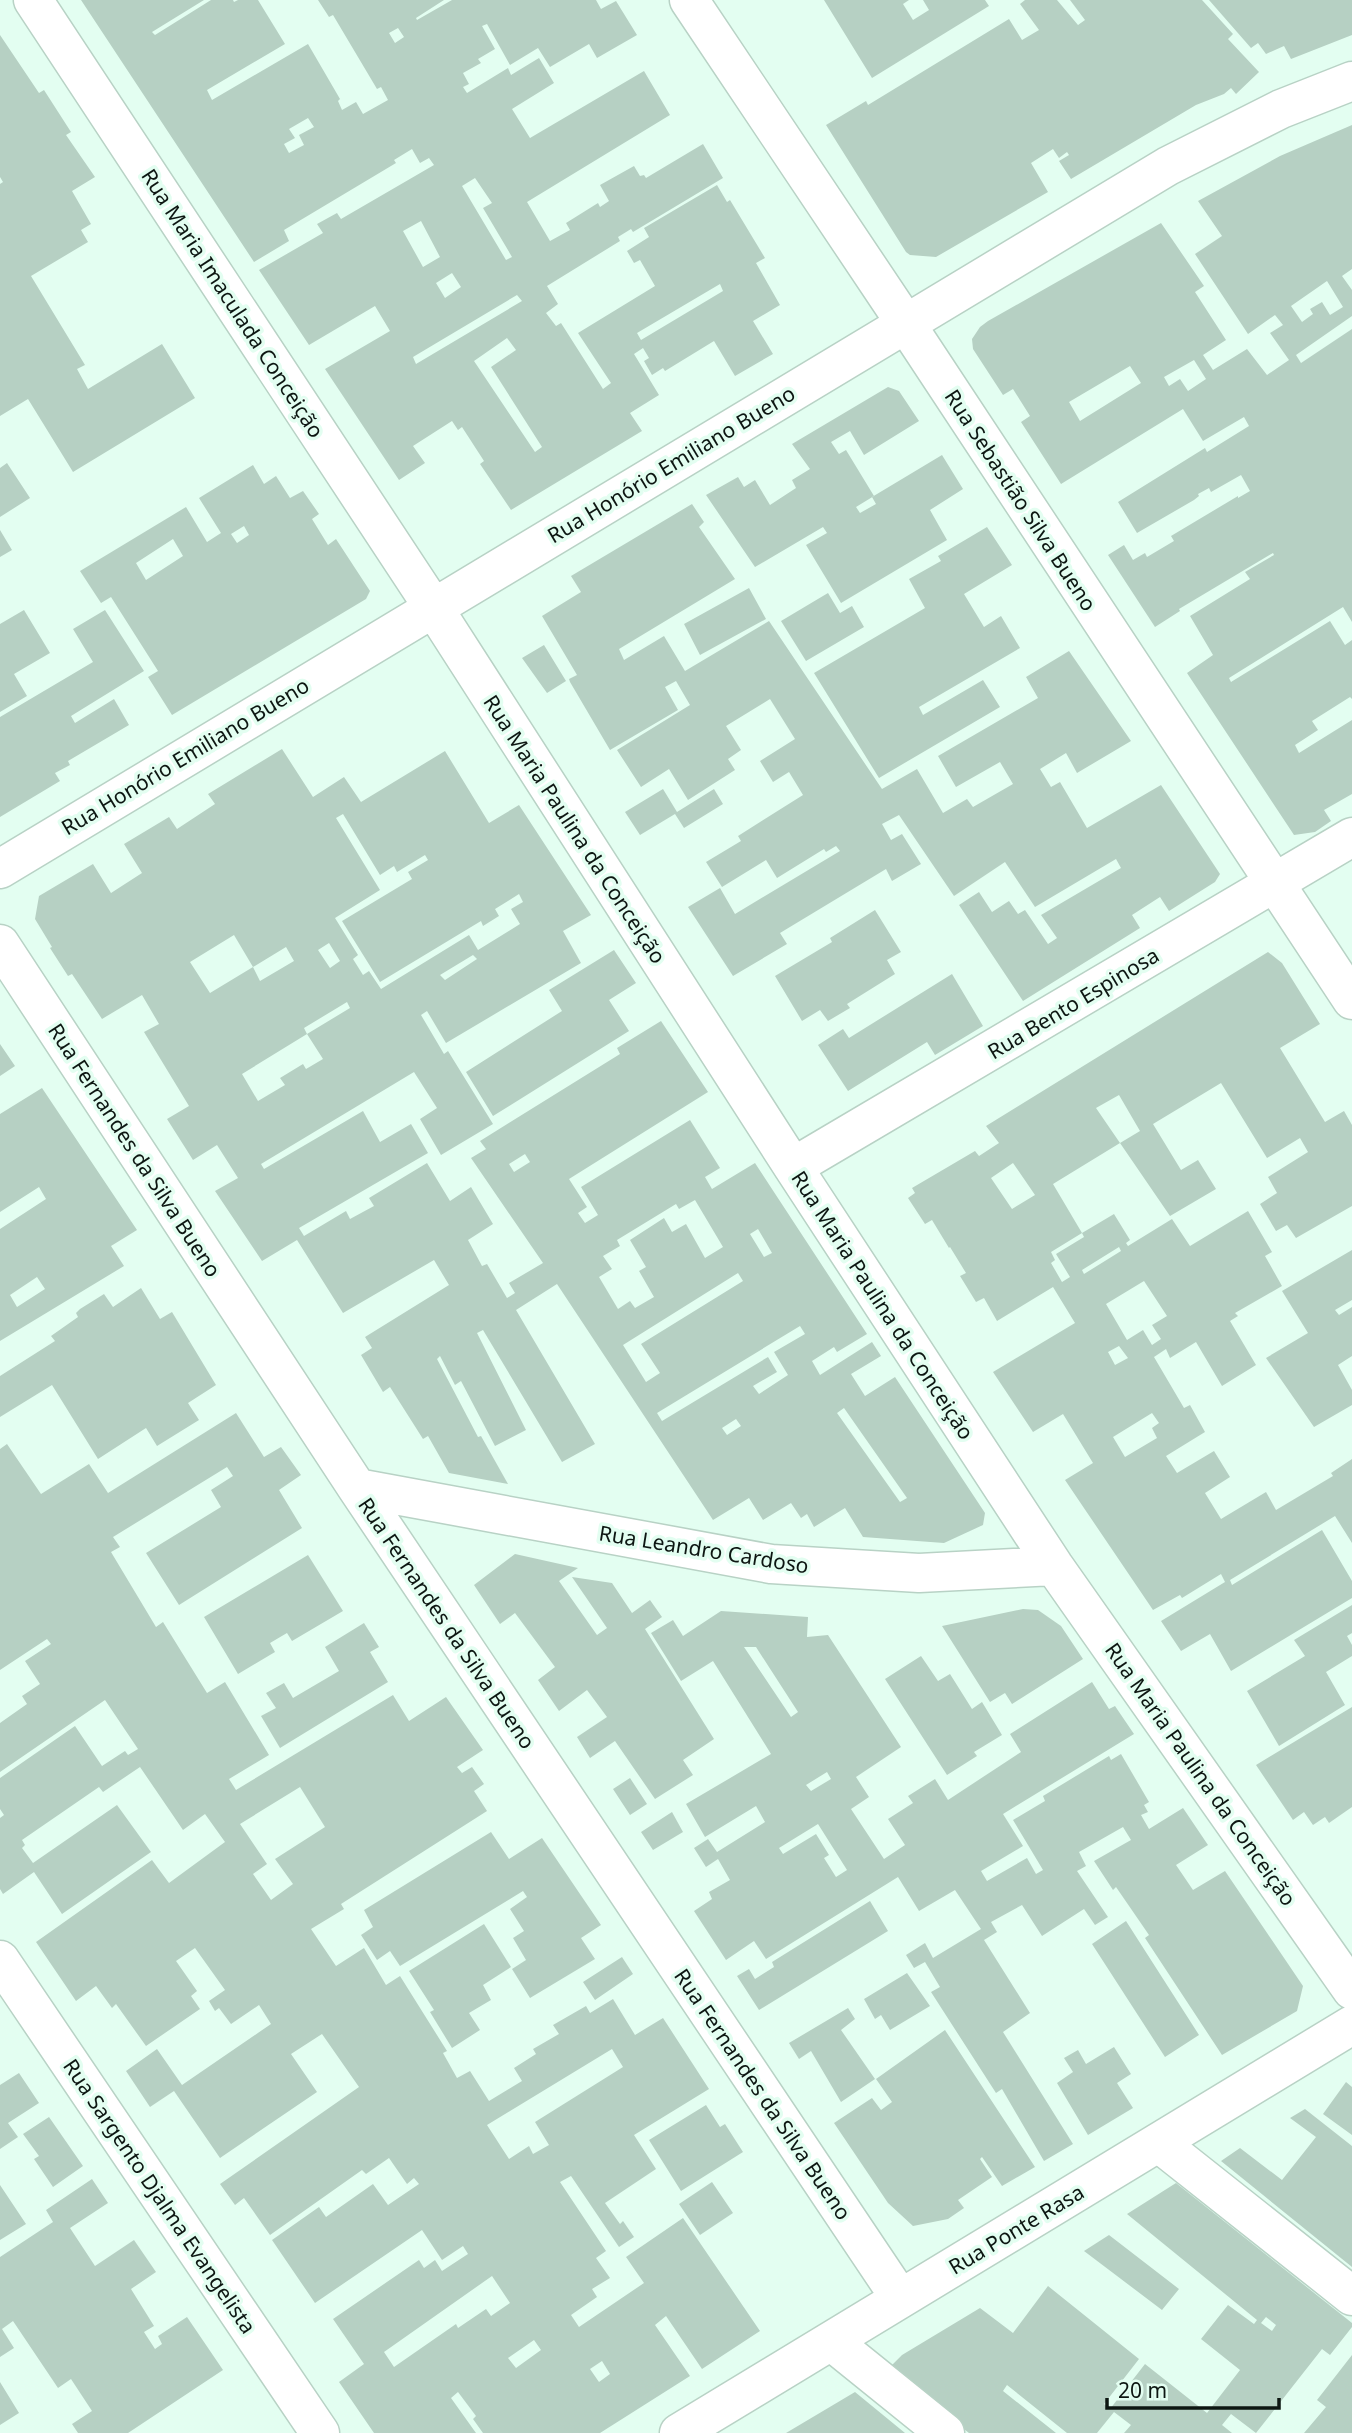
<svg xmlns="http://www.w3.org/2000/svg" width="1352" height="2433" font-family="'Noto Sans',sans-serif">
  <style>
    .building { fill: #b6d0c3; fill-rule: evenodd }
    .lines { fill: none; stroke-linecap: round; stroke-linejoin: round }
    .minor-casing { stroke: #b8d2c5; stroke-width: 41 }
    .minor { stroke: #fff; stroke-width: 38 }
    .labels { text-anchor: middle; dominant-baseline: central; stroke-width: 7; stroke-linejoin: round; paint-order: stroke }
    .street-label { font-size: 21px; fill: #0d1612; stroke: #e3fef1 }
  </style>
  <rect width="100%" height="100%" fill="#e3fef1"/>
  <path class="building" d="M81,0H204L152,32L155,35L211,0H233L234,2L238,0H258L285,44L207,90L212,100L308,44L340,99L338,101L342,110L356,102L363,114L388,100L381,87L377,89L333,15L329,17L318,0H444L416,18L417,20L452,0H596L601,9L616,1L637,35L597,58L589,44L550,67L538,48L510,65L487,24L482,26L495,49L478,59L481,63L463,73L469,84L463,87L467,93L508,68L511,75L539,58L554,83L512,109L530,138L644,71L670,115L527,202L550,241L570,230L566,223L598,203L600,207L609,201L600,185L634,166L640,176L644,175L646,178L703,144L723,178L633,232L631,229L618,237L620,241L547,286L558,304L546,313L556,326L561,323L603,389L611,383L578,333L655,286L640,260L634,263L627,251L649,237L644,228L717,185L727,202L730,200L765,258L756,263L780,305L753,321L773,354L735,376L714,341L665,371L663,368L652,375L644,361L649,358L643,348L634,354L659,395L630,413L642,431L511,510L480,464L484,461L462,427L458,430L452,421L413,446L425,463L399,480L325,369L390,331L375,306L309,345L259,270L323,233L317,224L337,213L341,219L434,165L429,158L420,163L412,149L394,160L396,163L284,230L289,241L254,262ZM398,28L404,37L395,43L389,33ZM308,118L314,127L299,135L304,145L289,153L284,144L295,138L289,129ZM475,178L492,203L483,208L512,257L506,260L462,186ZM421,221L440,257L423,267L403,231ZM452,273L461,287L445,298L436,283ZM720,284L723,291L641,340L637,333ZM517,295L522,301L416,364L413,357ZM507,338L516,350L491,367L542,447L535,452L474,361Z
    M824,0H909L903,4L913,20L929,10L923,0H985L989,6L872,78Z
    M1025,0H1057L1078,25L1085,20L1070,0H1202L1233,34L1228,39L1259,72L1236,94L1231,88L1224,94L1196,105L1071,179L1059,161L1069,155L1067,152L1059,158L1053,149L1031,163L1048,192L936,257L910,255L906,252L826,125L866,101L868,105L1009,19L1022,40L1039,30L1020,4Z
    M1209,0H1352V35L1291,59L1284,46L1266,54L1258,43L1251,48Z
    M0,35L39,93L44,90L71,132L66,135L95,177L72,191L91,224L81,230L88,242L31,276L85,365L77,369L88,389L162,344L195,398L73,472L28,399L0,416V184L3,182L0,177Z
    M1352,125V269L1342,276L1352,290V316L1296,355L1301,363L1352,329V622L1343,607L1229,678L1231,682L1330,621L1345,645L1352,640V699L1350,697L1312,721L1318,730L1295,745L1299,753L1352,720V794L1324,810L1331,821L1315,832L1294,835L1187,673L1213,655L1190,616L1250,579L1245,572L1274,555L1273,553L1179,609L1180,611L1155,627L1108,555L1124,545L1133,560L1145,553L1147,557L1174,541L1171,536L1238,496V498L1250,491L1241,475L1211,492L1209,488L1198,494L1199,496L1194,500L1137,533L1118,502L1205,448L1207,452L1249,426L1244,417L1203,441L1183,409L1061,484L1021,422L1030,416L1013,389L1003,395L973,349L972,339L980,327L988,321L1161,223L1204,286L1195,292L1226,340L1203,355L1213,370L1247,349L1267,375L1289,360L1270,333L1283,325L1275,315L1248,334L1195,254L1222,236L1198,201L1280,156ZM1327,281L1343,307L1330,315L1322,302L1310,309L1313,314L1302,322L1291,306ZM1194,360L1206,379L1188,391L1180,379L1169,386L1164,377ZM1130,366L1141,383L1080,421L1069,402Z
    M888,387L899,391L919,421L864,455L850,431L831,442L839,454L846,450L874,496L856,507L860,513L876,504L872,497L942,455L963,489L930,510L947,540L841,603L806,545L827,533L823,527L755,567L706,495L738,477L744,487L755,480L770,505L796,488L792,480L810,469L792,444Z
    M7,463L30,498L0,517V468Z
    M253,465L264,484L276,476L290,498L303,491L319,514L312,519L328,545L336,539L370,591L366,599L172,715L148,677L158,671L111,597L101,603L80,571L186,507L207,542L221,533L199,498ZM244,526L249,535L237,543L231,534ZM173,539L183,556L146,580L136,563Z
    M692,504L704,522L699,527L735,579L619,649L624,660L664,636L685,671L769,621L882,789L917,769L943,813L967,799L973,807L1013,784L1000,762L956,787L938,756L1038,698L1026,677L1069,651L1131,741L1077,773L1066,753L1040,769L1051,787L1060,782L1087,828L1161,785L1220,874L1215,882L1169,911L1160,897L1132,915L1140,928L1023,1001L959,905L979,892L992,912L1009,901L1018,914L1025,910L1048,944L1057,938L1041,915L1121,868L1116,859L1035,907L1005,862L954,896L899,815L882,824L891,840L902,834L921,864L892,881L886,869L780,933L787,944L733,976L688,907L720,888L735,914L840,851L836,846L826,852L824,849L777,878L766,860L722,887L706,862L741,841L738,836L803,795L789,772L773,782L760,761L795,739L770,699L726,726L741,750L728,759L735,770L688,800L669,769L641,787L617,750L690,705L676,681L665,687L678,710L610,750L570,682L569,679L577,675L542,616L581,592L571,576Z
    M987,527L1012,565L964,594L984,627L1001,616L1020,648L919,707L923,715L983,680L1000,707L879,778L814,673L925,608L909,579L941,561L938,556Z
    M0,530L12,550L0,557Z
    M749,588L766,619L700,655L684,624Z
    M828,593L840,613L852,606L864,627L806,661L781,621Z
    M24,610L50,653L14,674L27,696L0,712V624Z
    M105,610L144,671L71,716L75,723L114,699L129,725L68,761L70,765L55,773L60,781L0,817V717L93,662L73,629Z
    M544,645L566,681L547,693L522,658Z
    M282,749L313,797L344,777L361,802L445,751L489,823L519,805L591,915L563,931L581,963L446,1043L427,1011L421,1015L444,1054L448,1051L493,1124L441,1155L420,1119L437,1108L414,1072L261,1164L264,1169L363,1111L380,1142L411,1124L428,1153L299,1228L304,1236L346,1211L350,1219L374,1206L369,1198L427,1163L450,1201L471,1187L493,1224L468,1240L482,1266L487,1264L507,1298L515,1293L509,1283L543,1263L471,1158L486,1149L480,1141L620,1054L617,1048L661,1021L708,1092L569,1179L587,1207L578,1213L585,1223L598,1215L581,1187L690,1120L720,1168L705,1177L712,1189L755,1163L867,1334L837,1352L834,1347L812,1361L820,1375L872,1342L881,1356L851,1374L865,1396L895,1377L985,1513L983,1525L944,1543L863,1537L845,1508L814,1527L807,1514L801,1518L791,1503L763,1520L749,1498L713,1520L557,1284L516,1310L595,1444L562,1462L483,1330L477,1333L526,1430L495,1446L461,1381L455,1385L440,1356L437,1359L478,1437L481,1436L508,1484L449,1473L428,1436L423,1439L390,1387L383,1392L361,1355L372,1348L365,1337L449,1285L434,1260L343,1313L297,1240L262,1261L215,1191L238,1178L217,1145L193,1160L167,1119L189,1106L144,1032L159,1024L142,995L102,1019L72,974L68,976L50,948L52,947L35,919L39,896L93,864L111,893L142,873L124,844L169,817L177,829L215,804L208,794ZM343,814L380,875L394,866L397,872L425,855L428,860L408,872L412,879L342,921L380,982L481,921L483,926L499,916L495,909L519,894L523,902L511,909L520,924L478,950L469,935L381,989L369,971L363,975L353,959L358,955L335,918L380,890L336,818ZM234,935L253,967L286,947L294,961L260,981L253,967L210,993L190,962ZM329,943L340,961L330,968L318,950ZM473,955L477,959L445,980L440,975ZM347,1002L350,1008L307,1034L304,1028ZM307,1034L323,1059L306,1069L303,1064L280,1078L285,1085L258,1101L242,1074ZM525,1154L530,1162L514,1172L509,1164ZM695,1200L723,1247L705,1258L686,1224L672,1232L664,1218L630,1240L646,1267L639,1271L654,1297L635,1308L630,1301L618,1309L599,1277L612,1269L603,1256L620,1246L617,1240L676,1204L679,1209ZM758,1229L772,1253L764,1257L750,1234ZM738,1273L743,1281L641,1344L660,1373L646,1382L623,1345ZM800,1326L805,1334L774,1352L788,1375L759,1394L753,1386L777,1372L768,1357L662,1421L657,1413ZM844,1408L907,1498L900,1502L837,1413ZM736,1419L741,1426L727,1435L722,1428Z
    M663,789L677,812L714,789L723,804L684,828L675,814L640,835L625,812Z
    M875,910L901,952L887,960L895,974L847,1004L850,1008L828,1021L820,1010L802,1021L775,976L832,942L830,938Z
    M614,950L636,983L609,1000L629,1031L493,1116L466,1072L562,1011L549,990Z
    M1268,952L1282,963L1320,1024L1280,1048L1325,1122L1344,1111L1352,1125V1206L1296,1238L1287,1225L1276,1231L1260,1204L1277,1193L1268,1177L1308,1152L1300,1138L1267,1158L1221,1083L1153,1124L1181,1170L1198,1160L1216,1189L1170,1216L1120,1143L1140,1131L1119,1095L1096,1108L1120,1143L1053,1184L1082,1233L1051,1252L1055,1260L1051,1263L1062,1282L1070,1277L1056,1254L1084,1237L1082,1233L1114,1214L1130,1240L1126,1243L1128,1246L1172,1219L1190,1246L1248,1211L1272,1252L1265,1256L1282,1286L1235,1313L1238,1316L1230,1321L1256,1365L1222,1386L1196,1342L1170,1358L1166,1349L1154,1357L1184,1408L1190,1405L1205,1432L1166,1456L1177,1473L1214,1451L1230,1477L1205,1493L1221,1519L1266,1492L1276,1510L1333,1476L1331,1473L1352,1459V1543L1335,1516L1230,1580L1232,1585L1322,1530L1352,1581V1598L1231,1671L1210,1634L1181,1651L1161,1621L1225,1582L1221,1574L1182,1598L1180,1595L1153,1610L1065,1480L1093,1463L1063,1414L1033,1432L993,1372L1075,1323L1053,1287L997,1321L984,1298L976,1302L960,1276L966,1273L950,1247L949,1248L932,1220L925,1224L908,1198L915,1193L912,1188L975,1151L979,1156L999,1143L986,1126ZM1013,1163L1035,1195L1012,1209L991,1178ZM1119,1247L1121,1251L1084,1274L1082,1270ZM1144,1281L1167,1316L1152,1325L1161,1339L1152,1345L1143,1330L1127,1340L1106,1304ZM1119,1346L1128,1358L1115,1365L1108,1352ZM1152,1413L1159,1423L1152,1428L1157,1438L1125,1457L1113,1437Z
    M952,974L983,1026L935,1055L927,1042L848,1091L818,1045L843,1029L849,1038Z
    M0,1044L15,1066L0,1076Z
    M42,1088L137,1230L111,1246L124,1266L0,1341V1229L46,1199L39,1187L0,1212V1114ZM37,1277L45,1289L17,1307L10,1295Z
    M1352,1250V1300L1335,1310L1339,1315L1352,1307V1356L1338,1365L1352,1390V1405L1314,1427L1266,1358L1308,1333L1282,1291Z
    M141,1288L160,1319L172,1312L216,1385L188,1403L199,1420L157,1446L146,1428L98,1459L52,1385L0,1417V1376L55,1341L51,1336L78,1317L76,1313L80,1309L104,1294L113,1307Z
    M236,1413L264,1457L281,1447L301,1475L279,1490L302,1528L179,1605L146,1553L221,1507L211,1490L233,1476L227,1467L113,1537L120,1547L111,1552L156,1627L163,1622L207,1693L225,1682L269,1755L229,1779L236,1790L393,1695L409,1721L446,1697L483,1750L457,1767L462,1773L472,1767L484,1784L474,1791L487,1811L341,1904L344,1909L311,1929L336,1966L364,1948L386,1985L400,1976L447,2051L443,2053L457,2078L470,2071L489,2101L522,2081L514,2068L536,2054L533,2049L559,2034L553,2025L586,2006L590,2013L613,1999L635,2035L663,2018L709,2089L634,2135L656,2169L605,2203L620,2224L623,2221L634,2237L619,2247L571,2176L560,2182L606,2251L596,2258L610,2278L592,2289L597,2297L571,2315L579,2327L644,2283L626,2257L683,2218L760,2331L702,2369L666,2316L655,2325L690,2376L600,2433H483L473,2419L476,2416L458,2392L451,2398L476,2433H374L339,2382L364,2364L333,2319L419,2260L424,2268L435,2260L442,2271L468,2254L463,2246L442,2260L422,2230L315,2303L272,2240L319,2207L326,2217L373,2184L388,2205L419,2184L414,2178L407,2184L389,2158L366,2174L362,2170L270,2235L244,2198L235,2205L220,2184L359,2087L322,2034L291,2054L317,2092L220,2158L174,2091L150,2107L126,2071L157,2049L182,2085L271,2024L259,2005L231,2024L219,2008L215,2011L209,2001L225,1990L195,1948L176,1961L197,1991L191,1996L200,2009L146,2046L116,2004L112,2008L96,1986L76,2001L36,1942L152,1860L169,1883L225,1842L205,1814L183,1830L140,1767L103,1792L99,1787L22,1840L25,1845L22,1848L33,1863L117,1805L151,1852L62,1914L34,1872L3,1894L0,1889V1818L4,1815L0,1809V1778L75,1726L102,1766L125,1751L128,1755L138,1749L105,1700L0,1772V1723L27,1704L22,1696L40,1684L25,1661L51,1644L47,1639L0,1670V1449L7,1444L41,1494L89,1464L108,1493ZM300,1787L325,1827L275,1859L293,1884L271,1900L253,1874L267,1864L240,1824ZM612,2049L623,2067L535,2122L549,2145L533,2154L529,2146L509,2159L487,2125ZM492,2276L510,2303L491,2316L486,2309L458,2328L456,2324L394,2367L384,2352ZM534,2340L541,2350L516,2368L508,2358ZM602,2361L610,2374L599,2382L590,2369Z
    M515,1554L578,1568L559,1581L597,1635L607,1628L572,1577L612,1583L632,1613L650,1600L662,1617L645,1629L714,1739L683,1760L693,1775L655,1799L615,1741L590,1758L577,1737L607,1717L587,1690L559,1711L538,1680L555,1667L515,1613L500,1624L474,1585Z
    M308,1555L343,1611L292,1641L287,1633L270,1643L275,1652L238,1674L204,1617Z
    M1352,1605V1633L1347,1636L1352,1645V1656L1326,1672L1345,1705L1279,1746L1247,1691L1305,1656L1294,1640Z
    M1023,1609L1038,1610L1061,1626L1083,1659L1012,1704L1005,1693L990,1702L942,1626Z
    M721,1611L808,1617L807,1637L828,1635L901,1747L856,1777L869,1797L851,1809L884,1859L905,1845L888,1819L913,1803L908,1796L935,1779L948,1800L1021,1752L1010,1734L1092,1682L1109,1709L1115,1706L1134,1734L1003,1814L1023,1846L981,1871L987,1881L1027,1858L1036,1874L1043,1870L1013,1820L1045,1801L1043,1796L1109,1756L1111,1760L1121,1754L1149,1802L1144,1805L1148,1812L1141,1815L1149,1829L1183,1808L1208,1845L1176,1865L1193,1890L1225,1871L1303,1986L1297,2011L1222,2055L1145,1938L1149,1935L1116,1887L1113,1890L1094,1861L1131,1840L1123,1827L1079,1852L1086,1866L1077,1871L1108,1917L1095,1925L1084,1909L1042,1936L1022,1905L991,1922L997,1932L984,1940L1030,2013L1003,2032L1073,2144L1044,2161L1002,2089L996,2093L931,1992L940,1987L925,1962L914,1968L906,1955L925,1943L933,1958L981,1929L955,1890L919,1911L898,1877L766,1959L754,1941L726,1960L694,1911L712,1899L709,1892L730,1880L718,1859L706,1867L694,1848L708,1839L717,1852L765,1822L756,1806L705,1837L686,1804L771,1754L713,1661L681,1681L651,1633L673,1620L683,1636ZM744,1647H756L798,1712L791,1717ZM827,1772L831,1779L811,1791L806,1785ZM818,1824L847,1870L836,1877L824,1858L829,1855L816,1834L783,1854L779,1848Z
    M364,1623L379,1647L370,1652L388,1682L280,1748L261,1716L276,1708L266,1693L284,1683L293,1698L339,1671L325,1647Z
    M921,1656L938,1681L950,1674L972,1709L982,1702L1002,1735L974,1752L977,1756L947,1775L885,1679Z
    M1352,1707V1807L1329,1823L1325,1817L1313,1825L1304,1812L1293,1820L1256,1765Z
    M630,1778L647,1804L630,1815L613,1789Z
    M672,1812L683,1832L653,1850L641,1832Z
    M491,1832L509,1859L542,1838L601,1925L581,1938L595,1959L530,1998L512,1969L526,1960L513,1938L524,1931L510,1909L527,1897L523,1891L400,1966L390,1951L377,1960L361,1935L373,1927L364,1910Z
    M870,1901L888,1931L759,2010L737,1976L749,1969L755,1979L774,1967L772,1962Z
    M1126,1921L1199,2035L1165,2057L1092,1944Z
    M484,1924L511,1967L483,1985L491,2000L469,2013L480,2030L452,2048L430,2012L434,2010L409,1971Z
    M622,1957L633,1974L595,2000L583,1982Z
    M907,1973L930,2006L890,2030L881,2015L875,2019L864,1999Z
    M848,2008L855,2019L841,2030L875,2079L841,2102L811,2051L799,2059L789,2043Z
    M945,2030L1035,2167L1002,2186L982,2157L980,2159L992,2177L958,2200L964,2208L948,2219L913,2226L888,2203L834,2123L872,2098L881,2110L892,2102L876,2079Z
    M1114,2047L1131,2074L1117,2083L1133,2108L1088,2135L1057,2083L1073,2072L1064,2058L1078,2050L1086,2064Z
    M19,2073L39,2103L8,2123L18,2137L0,2149V2085Z
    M1346,2082L1352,2087V2135L1323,2114Z
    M706,2105L720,2127L725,2124L743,2152L681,2191L649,2140Z
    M1305,2109L1352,2146V2267L1221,2161L1240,2148L1282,2180L1316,2137L1290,2118Z
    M49,2117L83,2166L53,2187L34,2159L39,2156L23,2134Z
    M92,2179L108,2203L70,2228L95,2266L134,2240L156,2272L131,2289L154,2326L144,2332L155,2349L162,2344L158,2336L187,2317L223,2370L128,2433H78L72,2424L92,2411L71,2379L58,2388L13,2321L2,2329L14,2348L0,2357V2257L53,2222L46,2210Z
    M712,2182L733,2213L700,2235L679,2204Z
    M1176,2183L1352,2323V2327L1330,2355L1322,2349L1256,2433L1231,2414L1222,2425L1232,2433H1124L1131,2425L1114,2412L1097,2433H1067L1007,2385L1003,2391L1056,2433H969L893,2373L892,2365L902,2355L980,2308L1013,2333L1048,2286L1139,2359L1104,2404L1110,2409L1145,2364L1207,2413L1240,2370L1201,2339L1228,2305L1254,2324L1257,2320L1127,2214ZM1266,2317L1276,2325L1272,2331L1261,2323Z
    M0,2185L26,2224L0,2240Z
    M1109,2235L1179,2289L1162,2310L1084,2251Z
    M1352,2355V2433H1304L1326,2407L1317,2400Z
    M0,2382L19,2413L0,2425Z
    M855,2392L905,2433H786Z"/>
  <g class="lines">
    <defs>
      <path id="minor" d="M33,0L433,607L793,1167L1054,1566L1352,1990
        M689,0L906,324L1352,1000
        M0,869L1168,166L1281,109L1352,81
        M0,944L357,1488L900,2298
        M793,1167L1352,837
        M357,1488L771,1564L919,1573L1054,1566
        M0,1960L320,2433
        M1159,2143L1352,2296
        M831,2341L945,2433
        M679,2433L1352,2025"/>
    </defs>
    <use href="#minor" class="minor-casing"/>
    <use href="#minor" class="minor"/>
  </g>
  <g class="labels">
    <g class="street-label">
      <text transform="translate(233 303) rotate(57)">Rua Maria Imaculada Conceição</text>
      <text transform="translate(671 464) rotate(-31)">Rua Honório Emiliano Bueno</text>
      <text transform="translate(1021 500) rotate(57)">Rua Sebastião Silva Bueno</text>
      <text transform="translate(185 756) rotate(-31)">Rua Honório Emiliano Bueno</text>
      <text transform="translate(575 829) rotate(57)">Rua Maria Paulina da Conceição</text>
      <text transform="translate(1073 1003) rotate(-31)">Rua Bento Espinosa</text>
      <text transform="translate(135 1150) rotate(57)">Rua Fernandes da Silva Bueno</text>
      <text transform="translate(883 1305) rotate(57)">Rua Maria Paulina da Conceição</text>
      <text transform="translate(704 1549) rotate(9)">Rua Leandro Cardoso</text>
      <text transform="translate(447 1623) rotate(56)">Rua Fernandes da Silva Bueno</text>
      <text transform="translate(1201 1774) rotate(55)">Rua Maria Paulina da Conceição</text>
      <text transform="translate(763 2094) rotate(56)">Rua Fernandes da Silva Bueno</text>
      <text transform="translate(160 2196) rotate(56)">Rua Sargento Djalma Evangelista</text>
      <text transform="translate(1016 2229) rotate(-31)">Rua Ponte Rasa</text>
    </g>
  </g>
  <path d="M1107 2398v10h172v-10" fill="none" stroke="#0d1612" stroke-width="3.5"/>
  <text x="1118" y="2398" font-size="21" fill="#0d1612" stroke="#e3fef1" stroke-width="5" paint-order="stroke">20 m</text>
</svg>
